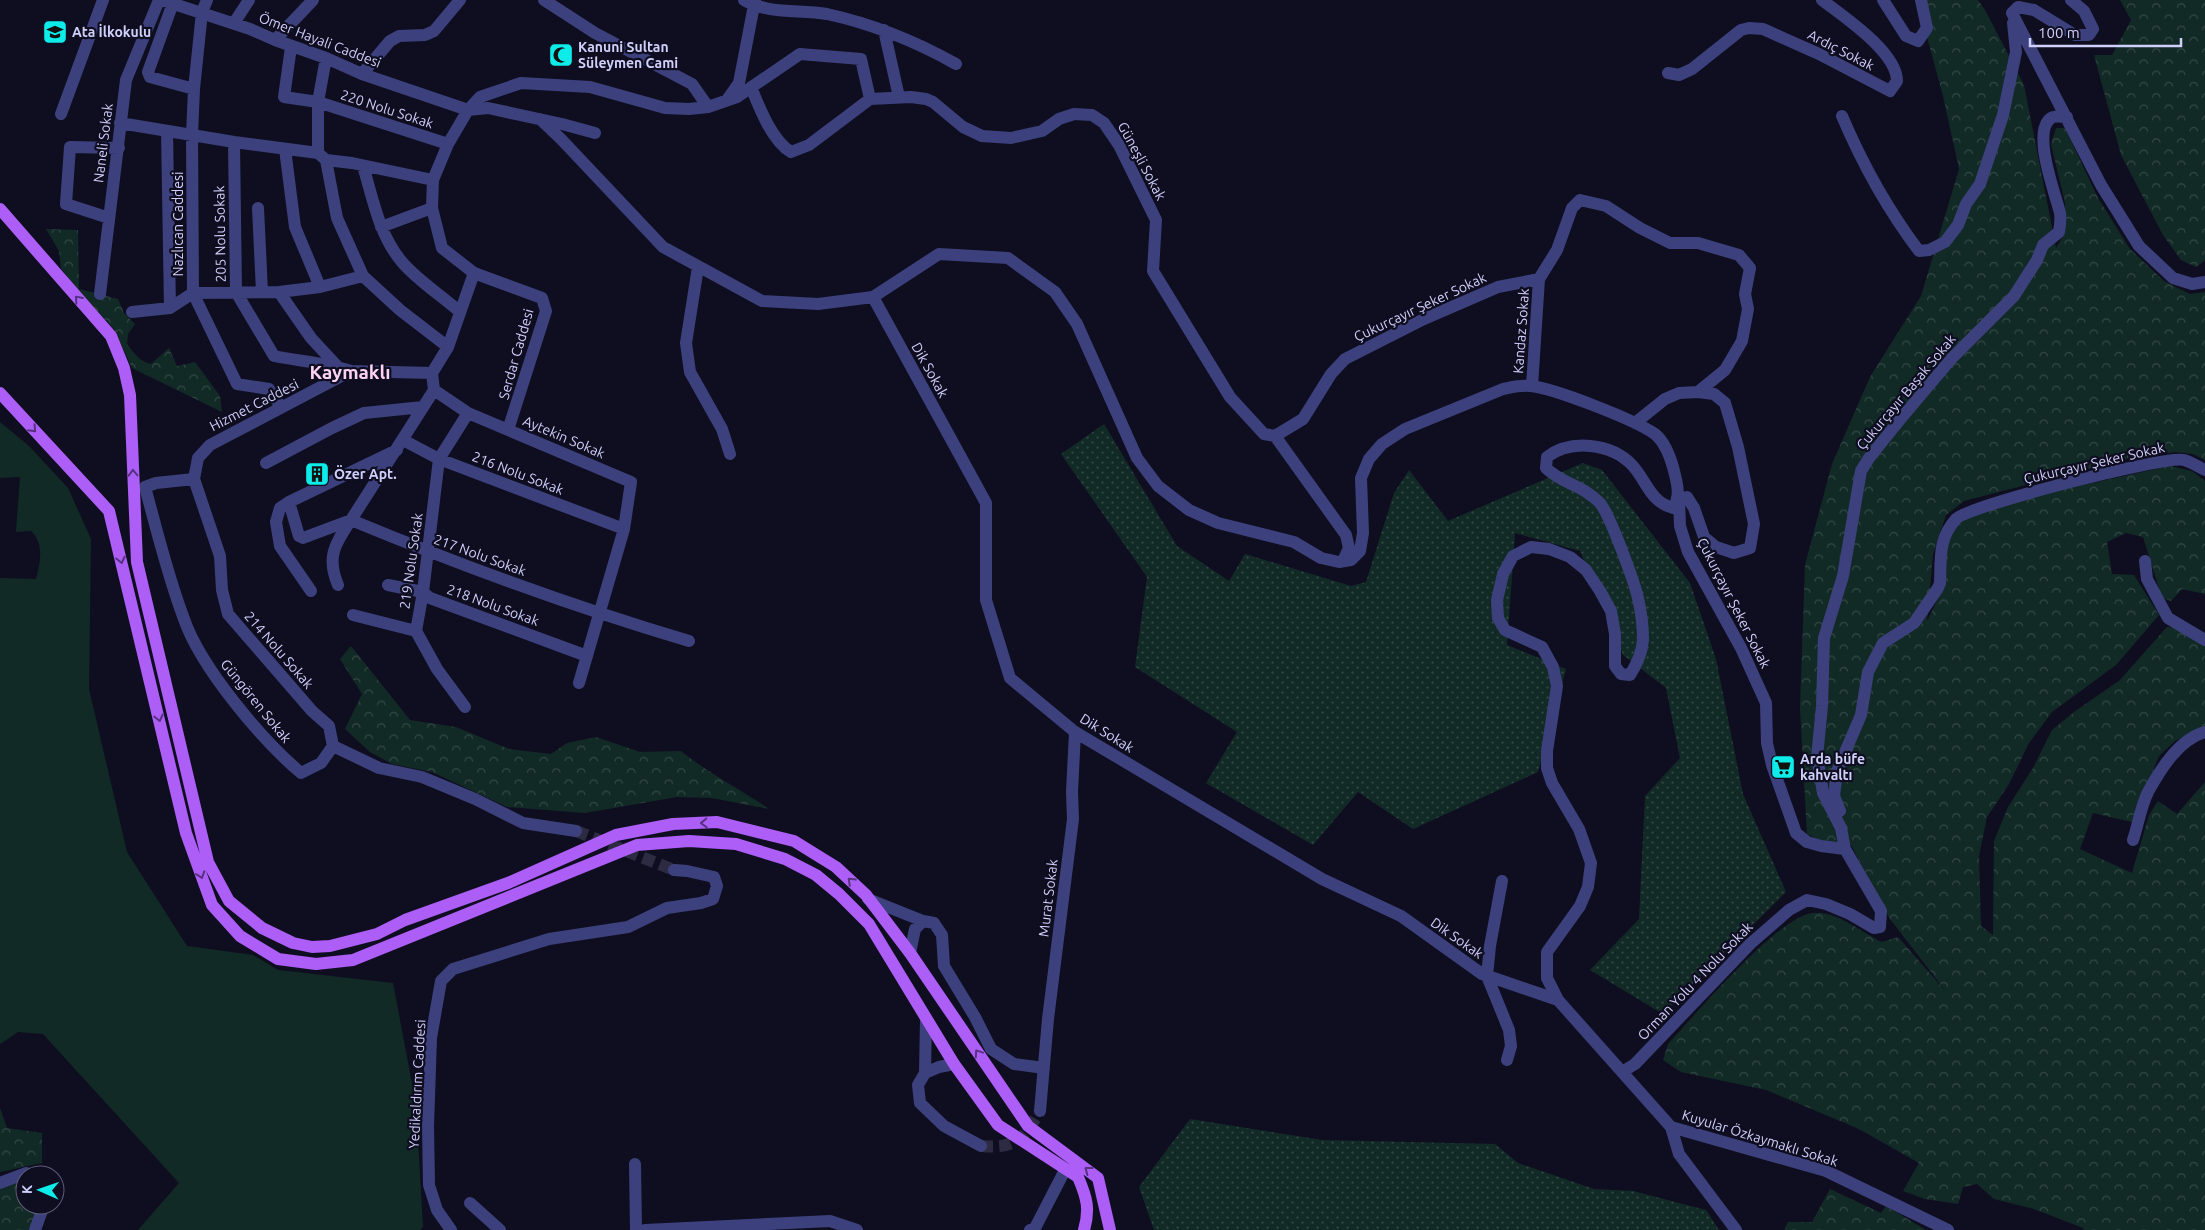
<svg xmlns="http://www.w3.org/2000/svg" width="2205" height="1230" font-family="Ubuntu,sans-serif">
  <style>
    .grass { fill: #122a26 }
    .forest { fill: url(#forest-crowns) }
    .park { fill: url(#park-dots) }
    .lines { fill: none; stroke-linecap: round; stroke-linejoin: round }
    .minor-tunnel { stroke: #2c2b41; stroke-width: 12; stroke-dasharray: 12 6; stroke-linecap: butt }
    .minor { stroke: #3c417d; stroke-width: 12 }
    .major { stroke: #ac5ef6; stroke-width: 12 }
    .oneway { stroke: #563280 }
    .labels { text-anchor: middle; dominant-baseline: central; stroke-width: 4.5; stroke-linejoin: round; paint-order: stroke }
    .poi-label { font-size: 14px; font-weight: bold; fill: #d0d0fc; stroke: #0f0e20; text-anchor: start }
    .street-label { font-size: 14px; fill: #d0d0fc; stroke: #0f0e20 }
    .district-label { font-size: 19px; font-weight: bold; fill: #fdd2f2; stroke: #0f0e20 }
  </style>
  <defs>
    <pattern id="forest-crowns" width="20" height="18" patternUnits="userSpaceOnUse" patternTransform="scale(1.25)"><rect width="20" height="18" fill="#122a26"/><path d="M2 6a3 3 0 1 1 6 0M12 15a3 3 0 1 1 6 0" fill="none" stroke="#334846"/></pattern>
    <pattern id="park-dots" width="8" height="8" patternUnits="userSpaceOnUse" patternTransform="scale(1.25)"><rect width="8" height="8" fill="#122a26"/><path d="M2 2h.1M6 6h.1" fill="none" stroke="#334846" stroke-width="1.8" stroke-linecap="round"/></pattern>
  </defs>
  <rect width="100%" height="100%" fill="#0f0e20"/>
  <path class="grass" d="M0,422L29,446L68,488L91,539L89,689L127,852L187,946L253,955L278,970L393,983L416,1105L423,1227L420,1230H138L179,1183L43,1034L18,1032L0,1044V578L36,579C40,563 45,544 31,531L16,532L20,477L0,478Z"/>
  <path class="forest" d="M1917,0H1978L1985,10L2024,85L2056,248L2065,233V203L2051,144L2056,128H2065L2098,198L2130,249L2164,281L2190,294L2205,292V460L2193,454L2175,452L2130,458L1964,501L1946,515L1933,554L1927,621L1940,595L1946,541L1960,520L2028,497L2170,466L2192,471L2205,481V594L2182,589L2171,601L2162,598L2143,537L2126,533L2107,542L2112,574L2134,575L2159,615L2116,665L2052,712L2029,743L2009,784L1987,817L1979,856L1981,926L1993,935L1994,841L2008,807L2033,768L2052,730L2074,712L2120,680L2167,627L2178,628L2205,645V727L2175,741L2159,756L2132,822L2093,813L2080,849L2132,873L2149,815L2158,801L2177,814L2205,782V1230H2084L2083,1228L2034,1209L1994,1199L1977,1184L1963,1187L1958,1204L1925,1199L1903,1191L1919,1163L1859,1129L1766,1090L1681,1072L1663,1060L1668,1044C1695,1015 1777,918 1812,913C1837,910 1860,932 1882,942L1898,937L1948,994L1890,919L1851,845L1818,840L1807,834L1800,708L1805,565L1832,464L1870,377L1921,296L1959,169L1943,96Z
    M2120,0H2205V260L2196,267L2181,260L2163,235L2121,155L2094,55H2112L2131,20Z
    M46,229L78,230L79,289L118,299L124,313L135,324L128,334L127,344C134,353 140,362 151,364L169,348L177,366L195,362L220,396L222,412L132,368L114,329L76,289L61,268L59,251Z
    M351,646L410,720L456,727L509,749L551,754L567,743L596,737L640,752L681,751C708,773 740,789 769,809L712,798L677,797L585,813L507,807L432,772L392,764L370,752L345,729L362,694L340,659Z
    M0,1108L7,1128L42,1133V1163L0,1172Z
    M2,1181L25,1183V1205H39L32,1230H0V1185Z
    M1830,1189L1881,1213L1886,1206L1926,1230H1784L1788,1222H1812Z"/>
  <path class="park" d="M1104,424L1177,546L1229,581L1245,554L1351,586L1366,582L1394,493L1409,470L1448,521L1583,463L1602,470L1690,583L1716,659L1743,794L1786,892L1663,1014L1590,970L1639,919L1645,796L1680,758L1666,688L1623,655L1580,551L1515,533L1507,645L1566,669L1538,772L1413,829L1358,792L1313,845L1206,783L1237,732L1135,667L1147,577L1061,454Z
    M1190,1119L1322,1140L1495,1144L1518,1163L1594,1189L1633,1191L1706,1210L1719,1230H1154L1139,1187Z"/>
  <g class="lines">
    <path class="minor-tunnel" d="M576,831L674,870
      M981,1146C1017,1149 1023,1139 1040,1111"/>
    <path class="minor" d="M162,0L250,29L275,40L326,58L362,74L468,110L488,108L562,124L595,133
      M207,0L202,12L194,89L192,135L193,293L237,384L269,389L281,407
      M544,0L595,33L692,84L708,107
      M744,0C770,15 799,9 827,14C873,24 915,41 956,64
      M1883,0L1906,36L1918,41L1927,28L1921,0
      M2071,0L2084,11L2093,29L2089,35H2075L2034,10L2018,7L2012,13L2101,185L2139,246L2173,278L2192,284L2205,282
      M173,3L148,72L150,77L194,89
      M234,23L249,0
      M884,30L899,97
      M275,40L313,0
      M291,47L284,97L318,102L448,144
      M326,58L318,102V153L326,160L337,218L363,276L400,310L448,347
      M1668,73L1679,75L1692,69L1741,30L1749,28L1763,29L1819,54L1890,91L1897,81C1897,52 1844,17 1822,0
      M362,74L390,41L399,36L425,35L434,31L460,0
      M751,87C759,107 772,141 791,152L809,145L870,99L911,97L926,99L933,102L963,127L982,136L1011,138L1042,131L1059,119L1074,114L1092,115L1104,123L1119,145L1156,220L1153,271L1230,397L1264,434L1275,436L1303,419L1331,374L1345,359L1424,319L1498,287L1539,279
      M727,100L739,83L755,0
      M61,114L103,0
      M1842,116C1862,163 1888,210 1919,251L1929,250L1945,242L1958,225L1966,204L1980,184L2003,115L2016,52L2013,23
      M540,119L561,139L663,247L762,301L818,304L873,297L939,254L1008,258L1055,292L1077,324L1137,458L1158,486L1189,510L1218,523L1294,542L1321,558L1339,562L1351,560L1360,551L1363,533L1361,478L1369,459L1382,444L1405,429L1503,389C1513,387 1520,385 1530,386C1554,388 1635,420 1655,434C1666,443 1672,462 1675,475C1678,487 1680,497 1673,508C1650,502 1647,481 1632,465C1611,443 1571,439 1547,457L1546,468C1562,484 1583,485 1600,503C1610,515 1634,581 1638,598C1641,611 1643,627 1643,640C1642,653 1637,664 1630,675L1621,674L1615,666V634L1611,611L1600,591L1586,570L1570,557L1549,549L1531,547L1513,556L1503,574L1497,600L1498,618L1505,630L1542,647L1553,667L1557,686L1547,751V768L1552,783L1579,829L1591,863L1588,887L1580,906L1547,952V978L1558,1000L1671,1127L1679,1154L1736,1230
      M120,123L234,142L318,153
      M167,131L170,308
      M234,142L236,292L274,356C298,361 328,363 351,371
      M285,149L295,227L320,287
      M326,160L352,163L433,180
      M363,166C373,199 379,235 402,262C416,279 443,297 460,312
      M258,208L262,292
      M109,218L66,204L70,147L119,148
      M381,227L432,208
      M698,267L686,343L690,372L722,429L730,454
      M474,273L542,298L546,311L508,430
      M279,292L311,338L337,366
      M100,294L126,80L159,0
      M873,297L986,503V600L1010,678L1075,732L1322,879L1401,916L1482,974L1558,1000
      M132,312L170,308L193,293L279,292L320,287L363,276
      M432,373L448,347L474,273L442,248L432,208L433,180L448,144L468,110L480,97L521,83L590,87L665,108L689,109L708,107L737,97L800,54L861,59L870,99
      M1532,386L1539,279L1557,250L1572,208L1580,200L1606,206L1640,228L1670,243H1698L1739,255L1750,268L1745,294L1748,309L1742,341L1725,370L1698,392
      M434,390L468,413L631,482L624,529L579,683
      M1635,423L1665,399L1679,393L1698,392L1714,394L1725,403L1738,447L1754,524L1750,548L1734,553L1716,547L1704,537L1694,508L1687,497L1679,499L1680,526L1688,552L1741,648L1766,703L1767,743L1772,765L1796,833L1807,842L1821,846L1845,849
      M1275,436L1346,535L1349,548L1343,561
      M403,440L439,459L624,529
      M266,463L332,428L364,413L423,407
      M194,479L220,556L222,590L228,614L312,711L329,726L333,746
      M289,502L299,536L303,538L351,520L434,390L432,373L351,371L210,445L198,458L194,479L156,483L145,487C157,531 168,577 184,619C201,668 262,740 301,773L321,763L333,746
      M2145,561L2147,579L2168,618L2205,640
      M338,585C326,557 335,544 351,520C462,566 574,607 689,641
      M388,585L423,592L430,598L587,656
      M311,591L280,546L276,522L280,508L289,502L397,450
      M353,615L416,631
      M465,707L437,669L416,631L423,592L439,459L468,413
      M333,746L379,768L422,777L475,799L523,823L576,831
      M1840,811L1834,796L1837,771L1861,715L1868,672L1883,643L1914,623L1938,588L1940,583C1941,558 1938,539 1956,519C1968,506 2165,455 2184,460C2191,462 2199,467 2205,470
      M2133,840C2138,825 2141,806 2148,792C2160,770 2179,739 2205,732
      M1502,881L1490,946L1487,976L1509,1030L1511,1046L1507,1060
      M868,899L923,921L934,923L942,935L944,966L975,1017L991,1049L1014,1064L1044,1068
      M910,953L915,929L923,921
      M926,1019L925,1073L918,1085L920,1103L944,1126L981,1146
      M1622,1072L1635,1064L1750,944L1789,910L1807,900L1826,904L1850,914L1874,928L1880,927L1881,911L1845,849L1841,828L1823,793L1817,757L1822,706L1824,638L1843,576L1861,471L1869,458L1898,422L1952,358L2014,296L2037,260L2043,245L2059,232C2060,226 2061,219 2060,213C2056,195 2031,132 2051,118C2055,115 2062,117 2067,117
      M925,1073L939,1067L954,1064
      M1040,1111L1048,1019L1073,819L1072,792L1075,732
      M1671,1127L1826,1171L1948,1230
      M635,1164L636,1230
      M0,1183L26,1173L35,1175
      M470,1203L500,1230
      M35,1230L44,1205
      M451,1230L437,1210L429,1185L428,1126L431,1038L441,981L453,969L549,939L628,927L667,908L701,903L713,899L717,886L714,877L687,871L674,870
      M645,1230L830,1221L857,1230
      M1030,1230L1035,1228L1065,1170"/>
    <path class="major" d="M0,209L111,336L124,368L130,395L137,562L208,862L229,901L262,928L293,943L312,947L330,946L377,934L405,920L508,883L616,835L673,824L717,822L794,841L836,867L866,895L910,953L1028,1126L1098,1178L1110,1230
      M0,393L109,511L186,833L212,905L240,936L278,959L316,964L353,960L637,845L689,841L736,844L785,859L816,875L839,894L869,924L954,1064L998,1125L1078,1177C1087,1198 1090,1209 1084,1230"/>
  </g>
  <defs><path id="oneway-chevron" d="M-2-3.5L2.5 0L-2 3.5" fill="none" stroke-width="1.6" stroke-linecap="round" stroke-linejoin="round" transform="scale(1.25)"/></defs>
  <g class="oneway">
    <use href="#oneway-chevron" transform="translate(78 299) rotate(-131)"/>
    <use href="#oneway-chevron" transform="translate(33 429) rotate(47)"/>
    <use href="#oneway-chevron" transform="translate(133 473) rotate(-92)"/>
    <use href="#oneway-chevron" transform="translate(121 560) rotate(77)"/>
    <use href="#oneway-chevron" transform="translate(159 718) rotate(77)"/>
    <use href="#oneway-chevron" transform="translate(704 823) rotate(178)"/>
    <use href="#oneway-chevron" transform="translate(201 875) rotate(71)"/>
    <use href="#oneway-chevron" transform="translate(851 881) rotate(-136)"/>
    <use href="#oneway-chevron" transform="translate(978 1053) rotate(-124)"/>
    <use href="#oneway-chevron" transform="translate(1088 1170) rotate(-143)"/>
  </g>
  <defs>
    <symbol id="school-square" viewBox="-11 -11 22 22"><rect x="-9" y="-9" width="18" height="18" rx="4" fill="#0dece9" stroke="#0f0e20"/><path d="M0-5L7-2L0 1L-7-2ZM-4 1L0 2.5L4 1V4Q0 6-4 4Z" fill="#111"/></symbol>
    <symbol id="mosque-square" viewBox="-11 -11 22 22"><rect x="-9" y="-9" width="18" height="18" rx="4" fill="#0dece9" stroke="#0f0e20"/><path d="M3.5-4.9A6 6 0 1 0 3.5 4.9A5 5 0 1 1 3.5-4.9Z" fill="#111"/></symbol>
    <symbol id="building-square" viewBox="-11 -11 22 22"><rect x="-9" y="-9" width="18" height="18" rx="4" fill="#0dece9" stroke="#0f0e20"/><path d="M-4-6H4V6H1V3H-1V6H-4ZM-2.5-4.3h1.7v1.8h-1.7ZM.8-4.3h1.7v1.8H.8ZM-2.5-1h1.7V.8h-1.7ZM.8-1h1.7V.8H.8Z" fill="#111"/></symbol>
    <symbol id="supermarket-square" viewBox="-11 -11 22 22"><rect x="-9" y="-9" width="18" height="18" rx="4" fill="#0dece9" stroke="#0f0e20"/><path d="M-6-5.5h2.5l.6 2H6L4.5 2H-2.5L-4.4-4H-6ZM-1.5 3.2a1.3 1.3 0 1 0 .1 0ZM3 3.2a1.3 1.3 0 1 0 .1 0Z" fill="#111"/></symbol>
  </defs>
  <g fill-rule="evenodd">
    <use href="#school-square" x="41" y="18" width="28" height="28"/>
    <use href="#mosque-square" x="547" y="41" width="28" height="28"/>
    <use href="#building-square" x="303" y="460" width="28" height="28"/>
    <use href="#supermarket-square" x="1769" y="753" width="28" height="28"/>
  </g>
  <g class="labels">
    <g class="poi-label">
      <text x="72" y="32">Ata İlkokulu</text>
      <text x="578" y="47">Kanuni Sultan<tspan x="578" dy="16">Süleymen Cami</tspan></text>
      <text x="334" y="474">Özer Apt.</text>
      <text x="1800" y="759">Arda büfe<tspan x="1800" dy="16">kahvaltı</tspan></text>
    </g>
    <g class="street-label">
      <text transform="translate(320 40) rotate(21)">Ömer Hayali Caddesi</text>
      <text transform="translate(1841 50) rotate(27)">Ardıç Sokak</text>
      <text transform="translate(387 109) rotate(18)">220 Nolu Sokak</text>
      <text transform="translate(103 143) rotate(-83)">Naneli Sokak</text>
      <text transform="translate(1142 161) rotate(62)">Güneşli Sokak</text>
      <text transform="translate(178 224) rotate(-90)">Nazlıcan Caddesi</text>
      <text transform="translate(220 234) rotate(-91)">205 Nolu Sokak</text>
      <text transform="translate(1420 307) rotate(-25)">Çukurçayır Şeker Sokak</text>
      <text transform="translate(1521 331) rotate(-86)">Kandaz Sokak</text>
      <text transform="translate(516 354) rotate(-74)">Serdar Caddesi</text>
      <text transform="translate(930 370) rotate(61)">Dik Sokak</text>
      <text transform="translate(1906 392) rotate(-50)">Çukurçayır Başak Sokak</text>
      <text transform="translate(254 405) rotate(-27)">Hizmet Caddesi</text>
      <text transform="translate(564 437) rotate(23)">Aytekin Sokak</text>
      <text transform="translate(2094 463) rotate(-13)">Çukurçayır Şeker Sokak</text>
      <text transform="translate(518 473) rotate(21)">216 Nolu Sokak</text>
      <text transform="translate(480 555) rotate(20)">217 Nolu Sokak</text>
      <text transform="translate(411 561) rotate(-82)">219 Nolu Sokak</text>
      <text transform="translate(1734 603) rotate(63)">Çukurçayır Şeker Sokak</text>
      <text transform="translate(493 605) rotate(20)">218 Nolu Sokak</text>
      <text transform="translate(279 650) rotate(49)">214 Nolu Sokak</text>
      <text transform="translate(256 701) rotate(51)">Güngören Sokak</text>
      <text transform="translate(1107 733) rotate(32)">Dik Sokak</text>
      <text transform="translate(1048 898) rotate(-83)">Murat Sokak</text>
      <text transform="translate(1457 938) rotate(35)">Dik Sokak</text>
      <text transform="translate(1695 981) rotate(-46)">Orman Yolu 4 Nolu Sokak</text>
      <text transform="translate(417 1084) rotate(-87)">Yedikaldırım Caddesi</text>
      <text transform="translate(1760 1138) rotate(17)">Kuyular Özkaymaklı Sokak</text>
    </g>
    <g class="district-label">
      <text x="350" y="372">Kaymaklı</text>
    </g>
  </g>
  <g transform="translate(40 1190) rotate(272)"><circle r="24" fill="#0f0e20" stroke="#5c5c78"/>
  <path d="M0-4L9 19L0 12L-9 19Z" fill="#0dece9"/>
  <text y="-8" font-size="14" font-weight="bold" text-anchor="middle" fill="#d0d0fc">K</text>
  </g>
  <path d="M2030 38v8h151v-8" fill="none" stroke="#d0d0fc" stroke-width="2.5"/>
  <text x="2038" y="38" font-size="15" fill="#d0d0fc" stroke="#0f0e20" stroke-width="4" paint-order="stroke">100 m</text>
</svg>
